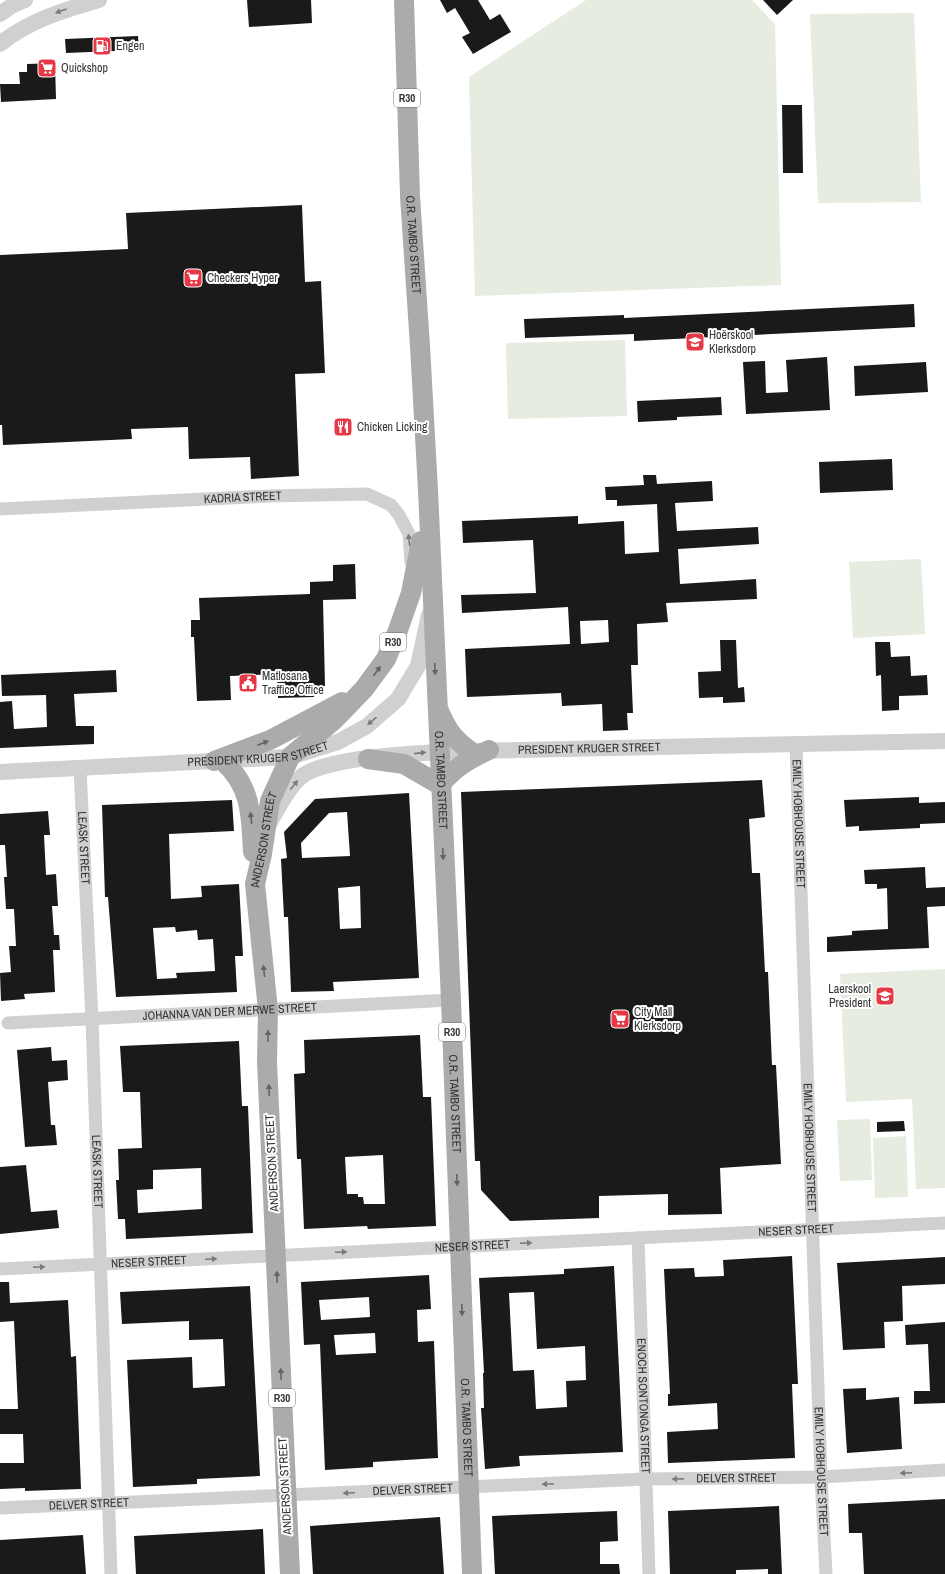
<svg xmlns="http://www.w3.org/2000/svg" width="945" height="1574" font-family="'Archivo Narrow',sans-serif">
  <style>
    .green { fill: #e6ecdf }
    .building { fill: #1a1a1a; fill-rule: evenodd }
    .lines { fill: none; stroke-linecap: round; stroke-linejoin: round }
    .minor { stroke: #d0d0d0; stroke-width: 13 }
    .tertiary { stroke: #d0d0d0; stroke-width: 16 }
    .primary { stroke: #ababab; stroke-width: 20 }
    .oneway { fill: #7a7a7a }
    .oneway2 { fill: #636363 }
    .labels { text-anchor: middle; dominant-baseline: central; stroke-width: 4; stroke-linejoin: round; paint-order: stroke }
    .shield { fill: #fff; stroke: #707070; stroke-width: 1 }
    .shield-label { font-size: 11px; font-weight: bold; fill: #333 }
    .poi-label { font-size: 12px; fill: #333; stroke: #fff; text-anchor: start }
    .street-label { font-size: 12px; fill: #333; stroke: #fff }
  </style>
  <rect width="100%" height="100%" fill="#fff"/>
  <path class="green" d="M586,0H752L775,24L781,285L475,296L469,77Z
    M914,13L921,202L818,203L810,14Z
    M625,340L627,416L508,419L506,343Z
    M921,559L925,634L853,638L849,562Z
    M945,969V1188L916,1189L912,1099L846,1102L840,974Z
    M870,1119L872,1180L840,1181L837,1120Z
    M906,1136L908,1197L875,1198L873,1138Z"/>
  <path class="building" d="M247,0H311L312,23L249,27Z
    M440,0H478L490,20L500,14L511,32L473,54L462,37L470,33L455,8L447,13Z
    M763,0H793L777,15Z
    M138,36L139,50L66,53L65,39Z
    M55,63L56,99L1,102L0,84H20L19,72H27V64Z
    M782,105H802L803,173H783Z
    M302,205L305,282L321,281L325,373L295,374L299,476L251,479L250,457L189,459L188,427L131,429L132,439L3,445L2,425H0V255L128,249L126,213Z
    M914,304L915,327L634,341V334L525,338L524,319L624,315V318Z
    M827,357L830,410L746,414L743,362L765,361L766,393L788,392L786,360Z
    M926,362L928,392L855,396L854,366Z
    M721,397L722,415L677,417V420L638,422L637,401Z
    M892,459L893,490L820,493L819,462Z
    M643,475H656L657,484L712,481L713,501L675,503L677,531L758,527L759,544L678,549L680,584L756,579L757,599L666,603L668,622L637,624L638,665H631L633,713H627L628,730L603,731L602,704L562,706L561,693L467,697L465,649L570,644L568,607L462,613L461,595L536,593L533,540L463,543L462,521L578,516V524L624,521L625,554L659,552L657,504L617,506V500H606L605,487L644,485ZM608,620L609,642L581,644L580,621Z
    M355,564L356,599L323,600L325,686H314V697L278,698L277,674L230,676L231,700L197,701L194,637H191V620H200L199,598L310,594V582L333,581V565Z
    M720,640H736L738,688L744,687L745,702L723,703V697L699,698L698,672L721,671Z
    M875,642H890L891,657L910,656L911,676L927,675L928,695L899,696V710L882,711L881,675L876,676Z
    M116,670L117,692L74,694L76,726H94V744L0,748V702L12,701L14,729L47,727L46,695L2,696L1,675Z
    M762,780L765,817L749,819L752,873H760L765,972H768L772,1065H776L781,1164L720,1168L722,1214L668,1215V1194L599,1196V1218L510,1221L481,1190L480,1161H475L461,792Z
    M409,793L419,978L333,982L334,991L291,992L288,917H284L281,859L287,858L284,832L315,799ZM347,812L350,856L302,858L301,843L329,813ZM360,886L361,928L340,929L338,888Z
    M919,797V803L945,802V823L920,824V828L859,831V826L846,827L844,800Z
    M232,800L234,831L169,834L171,899L202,897L201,886L239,884L243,956H235L237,992L116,997L108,897H105L102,805ZM175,927L176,932L197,930L198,940L213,939L215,971L176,973L177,978L157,979L153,928Z
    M48,811L50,835H44L46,875L56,874L58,906H52L54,935H59L60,950H53L55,992L24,994L25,999L1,1001L0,973L11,972L9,946H16L14,909H6L4,877H7L5,845H0V814Z
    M925,867L926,888L945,887V906L927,907L929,948L827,952V937L852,935V931L888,929L887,888L877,889V884H865L864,870Z
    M420,1035L423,1097H431L436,1226L368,1229L367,1226L304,1229L301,1159H297L294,1074L305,1073L304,1040ZM383,1155L385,1204H364L363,1197H358V1194H347L345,1157Z
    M239,1041L242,1106H248L253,1233L126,1239L125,1219H118L116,1180H119L118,1149L142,1148L140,1092H123L120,1046ZM201,1168L202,1209L138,1213L137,1190L153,1189V1170Z
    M51,1047L52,1061L67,1060L68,1080L48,1082L51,1125H55L57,1145L25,1147L17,1050Z
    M904,1121L905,1131L877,1132V1122Z
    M26,1165L31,1212L57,1210L59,1228L0,1234V1167Z
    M792,1256L798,1384H792L795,1458L668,1463L667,1432L718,1429L717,1403L668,1406V1394H670L664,1269L694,1268L695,1277L724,1276L723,1260Z
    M945,1257V1284L902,1286L903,1321L884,1322L885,1348L843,1350L837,1263Z
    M614,1266L623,1452L519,1456L520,1466L485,1469L481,1408H484L483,1373H484L479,1278L564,1274V1269ZM534,1292L537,1349L585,1346L586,1380L566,1381L567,1407L536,1409L534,1370L513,1371L509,1293Z
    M429,1275L431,1309L417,1310L418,1342L434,1341L438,1458L373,1462V1467L325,1470L320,1344L304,1345L301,1282ZM369,1297L370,1317L321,1320L319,1300ZM375,1333L376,1353L336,1355L334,1335Z
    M0,1282H9L10,1303L68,1300L71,1357L76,1356L81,1489L25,1491V1488L0,1489V1463H24L23,1434H0V1409H18L14,1321L0,1322Z
    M250,1286L260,1476L197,1479V1484L133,1487L127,1360L192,1357L193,1388L225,1386L223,1339L189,1340V1321L122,1324L120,1292Z
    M945,1322V1403L914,1404V1391H930L928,1344L906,1345L905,1325Z
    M866,1388V1400L899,1397L902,1449L847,1453L843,1389Z
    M945,1499V1574H864L862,1533H849L848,1504Z
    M779,1506L782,1574H768V1569L736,1570V1574H670L668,1511Z
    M617,1511L618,1541L600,1542V1564H619L620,1574H495L492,1516Z
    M440,1517L444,1574H313L310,1526Z
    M263,1529L265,1574H136L134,1536Z
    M83,1535L86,1574H0V1540Z"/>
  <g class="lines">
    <g class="minor">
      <path id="s1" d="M0,509L269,496L367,494L391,505L399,515L409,534L411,562"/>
      <path id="s2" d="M796,745L821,1477L826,1574"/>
      <path id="s3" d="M80,769L92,1019L111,1574"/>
      <path id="s4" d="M8,1023L451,1000"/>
      <path id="s5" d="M638,1238L649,1574"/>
      <path id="s6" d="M0,1269L945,1223"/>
      <path id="s7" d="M0,1508L645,1479L821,1477L945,1470"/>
    </g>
    <g class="tertiary">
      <path d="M0,14L13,5L25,0"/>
      <path d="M0,44C28,21 64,10 99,0"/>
      <path id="s8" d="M0,772L290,757L338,742L367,726L398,699L418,666L429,615"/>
      <path id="s9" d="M269,824C278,808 288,788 302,776C329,756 434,752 470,751L945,741"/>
    </g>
    <g class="primary">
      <path id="s10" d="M404,0L410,196L420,346L428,490L451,1000L472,1574"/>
      <path d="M439,711C447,730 453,738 470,751"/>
      <path d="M368,759L404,764L440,785C454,768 469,759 489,750"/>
      <path d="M214,761L270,740L342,702"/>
      <path d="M223,761C252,787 251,816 253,852"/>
      <path id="s11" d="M290,1574L267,1062L268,1010L255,884L262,854L270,801L290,757L334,720L364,689L386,659L397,633L411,593L421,541"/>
    </g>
  </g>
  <defs><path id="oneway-solid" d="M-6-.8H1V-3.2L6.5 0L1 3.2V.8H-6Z"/></defs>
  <g class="oneway">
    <use href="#oneway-solid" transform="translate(61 11) rotate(160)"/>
    <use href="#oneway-solid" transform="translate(409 540) rotate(-97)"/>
    <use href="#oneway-solid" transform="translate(372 721) rotate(139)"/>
    <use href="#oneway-solid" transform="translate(420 753) rotate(-6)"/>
    <use href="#oneway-solid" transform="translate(294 785) rotate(-51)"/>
    <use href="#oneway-solid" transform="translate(526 1243) rotate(-3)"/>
    <use href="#oneway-solid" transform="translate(341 1252) rotate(-3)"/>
    <use href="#oneway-solid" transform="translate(211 1259) rotate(-3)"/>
    <use href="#oneway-solid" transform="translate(39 1267) rotate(-3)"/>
    <use href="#oneway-solid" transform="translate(906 1473) rotate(177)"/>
    <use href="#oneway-solid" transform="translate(678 1479) rotate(179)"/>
    <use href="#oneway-solid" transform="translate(548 1484) rotate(177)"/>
    <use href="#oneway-solid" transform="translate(349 1493) rotate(177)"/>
  </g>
  <g class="oneway2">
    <use href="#oneway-solid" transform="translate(435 669) rotate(87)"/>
    <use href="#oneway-solid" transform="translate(377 671) rotate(-54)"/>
    <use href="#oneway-solid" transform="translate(263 743) rotate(-21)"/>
    <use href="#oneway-solid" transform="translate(251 818) rotate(-97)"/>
    <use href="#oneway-solid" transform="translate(443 854) rotate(87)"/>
    <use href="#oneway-solid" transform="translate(264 971) rotate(-96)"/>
    <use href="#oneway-solid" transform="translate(268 1036) rotate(-90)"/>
    <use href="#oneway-solid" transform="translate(269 1090) rotate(-93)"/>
    <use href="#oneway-solid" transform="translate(457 1180) rotate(88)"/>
    <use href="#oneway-solid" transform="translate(277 1277) rotate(-92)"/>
    <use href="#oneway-solid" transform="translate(462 1310) rotate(88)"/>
    <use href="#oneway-solid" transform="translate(281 1374) rotate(-92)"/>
  </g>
  <defs>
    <symbol id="fuel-square" viewBox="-11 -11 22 22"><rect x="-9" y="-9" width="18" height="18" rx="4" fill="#e63946" stroke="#fff"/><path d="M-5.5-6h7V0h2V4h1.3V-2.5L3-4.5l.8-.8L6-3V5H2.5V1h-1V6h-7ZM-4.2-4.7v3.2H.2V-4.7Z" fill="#fff"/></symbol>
    <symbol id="supermarket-square" viewBox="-11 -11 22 22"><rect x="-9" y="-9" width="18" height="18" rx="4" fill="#e63946" stroke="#fff"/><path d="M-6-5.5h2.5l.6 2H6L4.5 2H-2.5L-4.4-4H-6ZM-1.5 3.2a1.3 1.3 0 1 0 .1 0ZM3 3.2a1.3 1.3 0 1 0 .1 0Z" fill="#fff"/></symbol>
    <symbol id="school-square" viewBox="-11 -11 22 22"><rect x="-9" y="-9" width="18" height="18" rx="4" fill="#e63946" stroke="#fff"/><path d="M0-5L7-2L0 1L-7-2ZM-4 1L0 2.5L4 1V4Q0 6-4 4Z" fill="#fff"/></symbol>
    <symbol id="restaurant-square" viewBox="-11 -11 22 22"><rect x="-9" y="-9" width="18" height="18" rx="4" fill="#e63946" stroke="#fff"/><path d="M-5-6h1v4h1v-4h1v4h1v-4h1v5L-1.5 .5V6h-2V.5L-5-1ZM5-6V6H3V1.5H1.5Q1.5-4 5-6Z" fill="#fff"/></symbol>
    <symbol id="civic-square" viewBox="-11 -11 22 22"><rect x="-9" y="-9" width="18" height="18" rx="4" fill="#e63946" stroke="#fff"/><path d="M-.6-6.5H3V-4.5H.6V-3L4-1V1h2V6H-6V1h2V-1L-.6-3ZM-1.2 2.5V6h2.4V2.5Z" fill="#fff"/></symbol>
  </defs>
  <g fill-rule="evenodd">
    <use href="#fuel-square" x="91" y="35" width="22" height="22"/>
    <use href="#supermarket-square" x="36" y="57" width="22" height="22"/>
    <use href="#supermarket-square" x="182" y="267" width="22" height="22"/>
    <use href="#school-square" x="684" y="331" width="22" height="22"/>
    <use href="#restaurant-square" x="332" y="416" width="22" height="22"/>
    <use href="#civic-square" x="237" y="672" width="22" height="22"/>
    <use href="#school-square" x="874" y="985" width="22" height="22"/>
    <use href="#supermarket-square" x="609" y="1008" width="22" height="22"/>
  </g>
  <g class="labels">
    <g class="shield">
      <rect x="394" y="89" width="26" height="18" rx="3"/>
      <rect x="380" y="633" width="26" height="18" rx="3"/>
      <rect x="439" y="1023" width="26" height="18" rx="3"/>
      <rect x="269" y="1389" width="26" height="18" rx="3"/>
    </g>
    <g class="shield-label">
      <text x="407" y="98">R30</text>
      <text x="393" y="642">R30</text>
      <text x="452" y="1032">R30</text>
      <text x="282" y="1398">R30</text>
    </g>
    <g class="poi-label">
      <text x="116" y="46">Engen</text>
      <text x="61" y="68">Quickshop</text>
      <text x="207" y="278">Checkers Hyper</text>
      <text x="709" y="335">Hoërskool<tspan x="709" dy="14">Klerksdorp</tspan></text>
      <text x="357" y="427">Chicken Licking</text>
      <text x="262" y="676">Matlosana<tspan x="262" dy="14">Traffice Office</tspan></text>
      <text x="871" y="989" text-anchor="end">Laerskool<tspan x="871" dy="14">President</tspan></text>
      <text x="634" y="1012">City Mall<tspan x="634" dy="14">Klerksdorp</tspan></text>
    </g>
    <g class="street-label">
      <text stroke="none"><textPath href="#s10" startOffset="245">O.R. TAMBO STREET</textPath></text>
      <text stroke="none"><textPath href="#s1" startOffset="243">KADRIA STREET</textPath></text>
      <text stroke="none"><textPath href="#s9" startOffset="349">PRESIDENT KRUGER STREET</textPath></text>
      <text stroke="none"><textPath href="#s8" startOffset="259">PRESIDENT KRUGER STREET</textPath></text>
      <text stroke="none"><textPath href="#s10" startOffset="781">O.R. TAMBO STREET</textPath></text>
      <text stroke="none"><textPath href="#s2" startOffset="79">EMILY HOBHOUSE STREET</textPath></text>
      <text stroke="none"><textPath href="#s11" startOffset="736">ANDERSON STREET</textPath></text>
      <text stroke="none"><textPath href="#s3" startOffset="79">LEASK STREET</textPath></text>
      <text stroke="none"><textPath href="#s4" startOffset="222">JOHANNA VAN DER MERWE STREET</textPath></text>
      <text stroke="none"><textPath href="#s10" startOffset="1105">O.R. TAMBO STREET</textPath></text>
      <text stroke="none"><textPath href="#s2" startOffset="403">EMILY HOBHOUSE STREET</textPath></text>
      <text transform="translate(272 1163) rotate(-93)">ANDERSON STREET</text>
      <text stroke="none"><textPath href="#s3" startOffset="403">LEASK STREET</textPath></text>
      <text stroke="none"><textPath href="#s6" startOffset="797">NESER STREET</textPath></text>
      <text stroke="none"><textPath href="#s6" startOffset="473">NESER STREET</textPath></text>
      <text stroke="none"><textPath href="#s6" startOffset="149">NESER STREET</textPath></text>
      <text stroke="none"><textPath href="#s5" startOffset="168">ENOCH SONTONGA STREET</textPath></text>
      <text stroke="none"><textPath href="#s10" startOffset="1429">O.R. TAMBO STREET</textPath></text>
      <text stroke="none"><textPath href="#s2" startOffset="727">EMILY HOBHOUSE STREET</textPath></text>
      <text stroke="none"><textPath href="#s7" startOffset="737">DELVER STREET</textPath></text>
      <text transform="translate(285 1486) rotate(-93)">ANDERSON STREET</text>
      <text stroke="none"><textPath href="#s7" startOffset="413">DELVER STREET</textPath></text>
      <text stroke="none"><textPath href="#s7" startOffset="89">DELVER STREET</textPath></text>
    </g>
  </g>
</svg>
